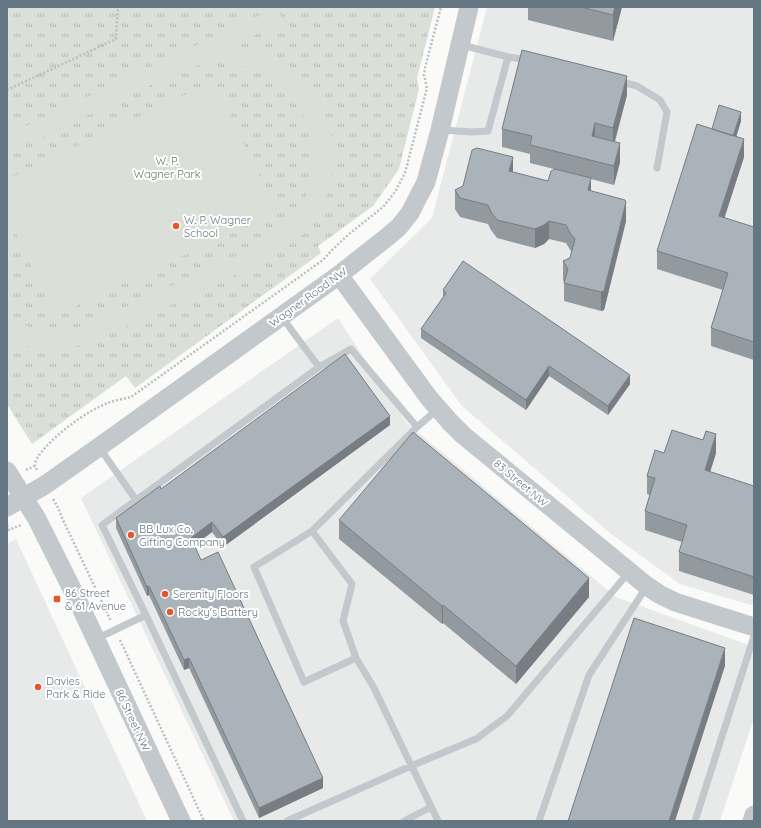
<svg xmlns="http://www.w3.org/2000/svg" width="761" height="828" font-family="Quicksand,sans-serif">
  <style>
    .built { fill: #e8e9e9 }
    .grass { fill: url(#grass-tufts) }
    .pitch { fill: #dadfd7 }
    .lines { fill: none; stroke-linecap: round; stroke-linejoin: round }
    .path { stroke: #bbbfc2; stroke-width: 2.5; stroke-dasharray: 2 2; stroke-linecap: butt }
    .service { stroke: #c3c8cc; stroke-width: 7 }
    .tertiary { stroke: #c3c8cc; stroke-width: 19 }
    .wall { fill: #929a9f }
    .shaded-wall { fill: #777d82 }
    .building { fill: #aab3b9; stroke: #777d82 }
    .poi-dot { fill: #e4572e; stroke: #fff; stroke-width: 1.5 }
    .labels { text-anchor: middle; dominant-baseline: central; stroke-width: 4; stroke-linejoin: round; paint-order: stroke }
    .park-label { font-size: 11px; fill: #687a64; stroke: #fff }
    .poi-label { font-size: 11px; fill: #657683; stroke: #fff; text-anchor: start }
    .street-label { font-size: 11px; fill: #657683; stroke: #fff }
  </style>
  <defs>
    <pattern id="grass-tufts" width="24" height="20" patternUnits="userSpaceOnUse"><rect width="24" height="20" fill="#dadfd7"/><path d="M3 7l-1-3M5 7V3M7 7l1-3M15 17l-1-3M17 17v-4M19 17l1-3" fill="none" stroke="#b4b9b4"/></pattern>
  </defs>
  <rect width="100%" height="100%" fill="#fafaf8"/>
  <path class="built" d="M487,7H754V606L680,584L611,534L462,406L370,279L432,218Z
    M338,318L407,423L616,597L754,647V718L720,821H234L81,498Z
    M16,539L147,821H7V544Z"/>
  <path class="grass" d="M7,7H435L417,78L419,89L399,169L373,206L318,246L321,253L135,388L126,376L32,444L7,404Z"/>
  <path class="pitch" d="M277,7L284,22L232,45C247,50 262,52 276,59C334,90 350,164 315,219C304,237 285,249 268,260L95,341C89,343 83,345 77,346C54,352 29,349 7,340V317C12,319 16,322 21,324C43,333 65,329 87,325L252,248C266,238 282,229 293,216C296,212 298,207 301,203C303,200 306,197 307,193C312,181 314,167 313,154C310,106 276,69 227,63C210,61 193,67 177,73L12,151L7,155V135Z
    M214,81L276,212L55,316L7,214V179Z"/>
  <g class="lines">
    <path class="path" d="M7,90L116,39L118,7
      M26,470L35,466
      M37,470L35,466C35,463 36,459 38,457C50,438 86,411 108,403C115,400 124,399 131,397L323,260L332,250L349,234L383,207L395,192L405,173L427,88L424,75L425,68L441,7
      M53,499C57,506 60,511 62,518L111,621
      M7,525L9,530L21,525
      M120,640L204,821"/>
    <path class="service" d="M508,57L528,60
      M618,81L637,86L660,100L667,112L657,168
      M442,130L472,132L488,131L508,57L462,45
      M319,367L351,349L417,427
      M99,447L136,500
      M312,531L352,584L343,621L356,658L304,682L254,567L312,531L417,427L438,409
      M96,639L146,615
      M356,658L373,686L438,821
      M243,821L146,615L102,525L319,367L281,316
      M287,821L411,766L476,739L507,716L629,572
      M404,821L431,807
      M539,821L589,675L647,586
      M695,821L754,636"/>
    <path class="tertiary" d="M339,275L429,398L450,422L463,435L647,586L659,594L675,602L754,627
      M7,471L37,519L75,595L181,821
      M7,507L45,485L99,447L339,275L386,238L399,227L410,213L426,182L440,130L469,7
      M752,821L754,815"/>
  </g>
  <path class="wall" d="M528,7H622L613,41L528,20Z
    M627,95L615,142L620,162L614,185L591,179V191L626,221L604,310L601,311L564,301V282L563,280V261L570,258L572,253L566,243L549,239L544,244L535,248L497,238L491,230L488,224L460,217L455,209V190L513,172L548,181L554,169L530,163V154L502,147V129Z
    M741,121L736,137L744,157L724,218L754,227V360L711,346V328L723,290L657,269V251L712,129Z
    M443,290L630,384L608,415L549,376L526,410L421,338V329L443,298Z
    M390,425L223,547L212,532L194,545L201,560L323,788L259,818L189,668L184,670L149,595L147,596L116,528V518Z
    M716,453L710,472L754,486V595L679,571V552L682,542L645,530V511L650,495L647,494V476Z
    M339,520L589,597L516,684L443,623L442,624L339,539Z"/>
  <path class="shaded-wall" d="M615,7H622L613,41V15Z
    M627,76V95L613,146V128Z
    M741,112V121L732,150V140Z
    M595,123V142L592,136Z
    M744,139V157L719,235V216Z
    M620,143V162L614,185V166Z
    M513,157V176L509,171Z
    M591,178V196L588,190Z
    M626,202V221L604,310L601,311V292Z
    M549,221V239L544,244L535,248V229Z
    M549,366V376L526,410V400Z
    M630,375V384L608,415V406Z
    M390,416V425L223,547V537Z
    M716,434V453L705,488V470Z
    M212,522V532L191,548V538Z
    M589,578V597L516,684V666Z
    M149,586V595L147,596V587Z
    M443,605V623L442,624V606Z
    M725,648V666L675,821H669Z
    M189,658V668L184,670V660Z
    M323,778V788L259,818V808Z"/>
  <path class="building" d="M581,7H615L613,15Z
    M522,50L627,76L613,128L595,123L592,136L620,143L614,166L530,145L532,136L502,129Z
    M719,105L741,112L733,136L712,129Z
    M697,124L744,139L719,216L754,227V342L711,328L728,273L657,251Z
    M477,148L513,157L509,171L548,181L551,171L555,169L591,178L588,190L625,200L626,202L604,291L601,292L564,283L568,269L563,261L570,258L575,239L570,233L566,225L549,221L544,225L535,229L497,220L491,212L488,205L460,198L455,190L463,186L472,150Z
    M463,261L630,375L608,406L549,366L526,400L421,329L446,293L443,290Z
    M345,354L390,416L223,537L212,522L191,538L201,560L218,552L323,778L259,808L189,658L184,660L149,586L147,587L116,518L160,486L161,489Z
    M672,430L703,440L706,431L716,434L705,470L754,486V577L679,552L687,525L645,511L655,478L647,476L655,450L664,453Z
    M413,432L589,578L516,666L443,605L442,606L339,520Z
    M634,618L725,648L669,821H568Z"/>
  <g class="poi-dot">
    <circle cx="176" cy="226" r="4"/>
    <circle cx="131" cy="535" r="4"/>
    <circle cx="165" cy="594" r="4"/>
    <rect x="53" y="595" width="8" height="8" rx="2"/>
    <circle cx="170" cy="612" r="4"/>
    <circle cx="38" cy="687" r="4"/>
  </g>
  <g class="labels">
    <g class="park-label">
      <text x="167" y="161">W. P.<tspan x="167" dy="13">Wagner Park</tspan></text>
    </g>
    <g class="poi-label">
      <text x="184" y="220">W. P. Wagner<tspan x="184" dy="13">School</tspan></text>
      <text x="139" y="529">BB Lux Co.<tspan x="139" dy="13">Gifting Company</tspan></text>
      <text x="65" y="593">86 Street<tspan x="65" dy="13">&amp; 61 Avenue</tspan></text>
      <text x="173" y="594">Serenity Floors</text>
      <text x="178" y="612">Rocky's Battery</text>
      <text x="46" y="681">Davies<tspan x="46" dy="13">Park &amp; Ride</tspan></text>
    </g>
    <g class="street-label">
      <text transform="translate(308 297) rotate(-36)">Wagner Road NW</text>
      <text transform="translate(521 483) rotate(40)">83 Street NW</text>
      <text transform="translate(133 720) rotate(65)">86 Street NW</text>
    </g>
  </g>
  <rect width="761" height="828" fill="none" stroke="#657683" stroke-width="16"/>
</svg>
